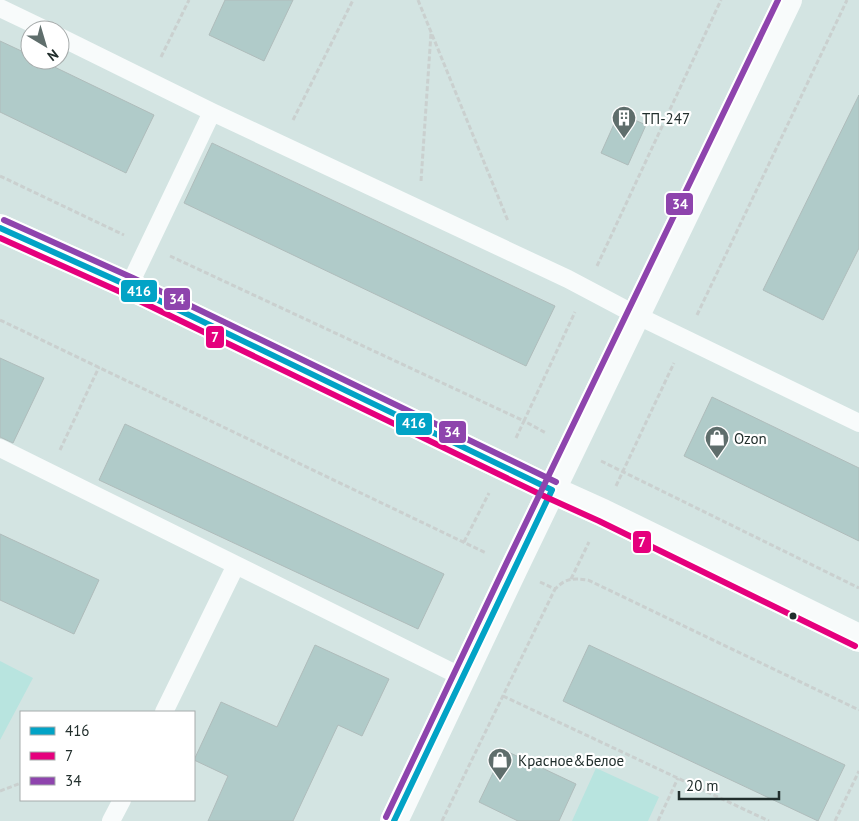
<svg xmlns="http://www.w3.org/2000/svg" width="859" height="821" font-family="'PT Sans',sans-serif">
  <style>
    .green { fill: #b8e4df }
    .building { fill: #b0cbc9; stroke: #afbcbb }
    .lines { fill: none; stroke-linecap: round; stroke-linejoin: round }
    .path { stroke: #cad0cf; stroke-width: 3; stroke-dasharray: 5 2.5; stroke-linecap: butt }
    .lane { stroke: #f8fbfb; stroke-width: 18 }
    .secondary { stroke: #f8fbfb; stroke-width: 28 }
    .bus-1-casing { stroke: #fff; stroke-width: 10 }
    .bus-2-casing { stroke: #fff; stroke-width: 10 }
    .bus-3-casing { stroke: #fff; stroke-width: 10 }
    .bus-1 { stroke: #02a3c6; stroke-width: 6 }
    .bus-2 { stroke: #e5007d; stroke-width: 6 }
    .bus-3 { stroke: #8e44ad; stroke-width: 6 }
    .bus-dot { fill: #212e2c; stroke: #fff; stroke-width: 2 }
    .labels { text-anchor: middle; dominant-baseline: central; stroke-width: 4.5; stroke-linejoin: round; paint-order: stroke }
    .poi-label { font-size: 15px; fill: #212e2c; stroke: #fff; text-anchor: start }
    .line-badge { stroke: #fff; stroke-width: 2 }
    .badge-label { font-size: 14px; text-anchor: middle; font-weight: bold; fill: #fff }
  </style>
  <rect width="100%" height="100%" fill="#d3e4e2"/>
  <path class="green" d="M0,661L33,678L0,740Z
    M596,768L659,797L648,821H572Z"/>
  <path class="building" d="M225,0H293L264,61L209,35Z
    M0,41L30,55V60H40L154,115L126,173L0,112Z
    M859,95V248L823,320L763,290Z
    M619,113L646,125L628,165L601,153Z
    M212,143L555,306L526,366L184,203Z
    M0,358L44,378L13,443L0,437Z
    M712,397L859,468V541L684,456Z
    M125,424L444,574L418,629L99,480Z
    M0,534L99,580L74,634L0,600Z
    M315,645L389,679L362,736L338,725L293,821H208L228,776L194,760L221,702L277,727Z
    M589,645L845,765L818,821L563,701Z
    M504,750L576,784L559,821H518L479,802Z"/>
  <g class="lines">
    <path class="path" d="M418,0L508,221
      M161,57L189,0
      M293,120L353,0
      M0,176L124,235
      M421,181L431,33
      M170,256L524,421L575,312
      M597,266L721,0
      M697,315L847,0
      M0,320L486,553
      M516,438L524,421L546,433
      M60,450L99,367
      M601,461L859,588
      M616,486L674,363
      M464,542L489,493
      M571,579L589,542
      M540,582L555,589C566,578 573,578 588,580L859,710
      M503,696L769,821
      M0,791L21,783
      M442,821L555,589
      M658,821L678,778
      M835,821L859,771"/>
    <path class="lane" d="M0,8L46,30
      M60,37L212,112L568,279L636,315L859,423
      M129,286L212,112
      M0,448L462,677
      M164,712L236,565
      M111,821L122,800"/>
    <path class="secondary" d="M0,228L129,286L552,490L603,513L859,638
      M394,821L514,568L788,0"/>
    <defs>
      <path id="bus-1" d="M0,228L129,286L552,490
        M394,821L552,490"/>
      <path id="bus-2" d="M0,238L125,294L548,498L599,521L855,646"/>
      <path id="bus-3" d="M4,220L133,278L556,482
        M386,817L506,564L778,0"/>
    </defs>
    <use href="#bus-1" class="bus-1-casing"/>
    <use href="#bus-2" class="bus-2-casing"/>
    <use href="#bus-3" class="bus-3-casing"/>
    <use href="#bus-1" class="bus-1"/>
    <use href="#bus-2" class="bus-2"/>
    <use href="#bus-3" class="bus-3"/>
  </g>
  <defs>
    <symbol id="building-pin" viewBox="-11 -11 22 30"><path d="M0 17L-7.5 6A9.5 9.5 0 1 1 7.5 6Z" fill="#5f6e6c" stroke="#fff"/><path d="M-4-6H4V6H1V3H-1V6H-4ZM-2.5-4.3h1.7v1.8h-1.7ZM.8-4.3h1.7v1.8H.8ZM-2.5-1h1.7V.8h-1.7ZM.8-1h1.7V.8H.8Z" fill="#fff"/></symbol>
    <symbol id="shop-pin" viewBox="-11 -11 22 30"><path d="M0 17L-7.5 6A9.5 9.5 0 1 1 7.5 6Z" fill="#5f6e6c" stroke="#fff"/><path d="M-5-2.5h2.3a2.7 3.5 0 0 1 5.4 0H5L5.5 6h-11ZM-1.5-2.5h3a1.5 2.3 0 0 0-3 0Z" fill="#fff"/></symbol>
  </defs>
  <g fill-rule="evenodd">
    <use href="#building-pin" x="610" y="104" width="28" height="38"/>
    <use href="#shop-pin" x="703" y="424" width="28" height="38"/>
    <use href="#shop-pin" x="486" y="746" width="28" height="38"/>
  </g>
  <circle class="bus-dot" cx="793" cy="616" r="4.5"/>
  <g class="labels">
    <g class="poi-label">
      <text x="642" y="118">ТП-247</text>
      <text x="734" y="438">Ozon</text>
      <text x="518" y="760">Красное&amp;Белое</text>
    </g>
  </g>
  <g class="line-badge">
    <rect x="665" y="192" width="29" height="24" rx="5" fill="#8e44ad"/>
    <rect x="120" y="279" width="38" height="24" rx="5" fill="#02a3c6"/>
    <rect x="163" y="287" width="28" height="24" rx="5" fill="#8e44ad"/>
    <rect x="205" y="325" width="20" height="24" rx="5" fill="#e5007d"/>
    <rect x="395" y="412" width="38" height="24" rx="5" fill="#02a3c6"/>
    <rect x="438" y="420" width="29" height="24" rx="5" fill="#8e44ad"/>
    <rect x="632" y="530" width="20" height="24" rx="5" fill="#e5007d"/>
  </g>
  <g class="badge-label">
    <text x="680" y="209">34</text>
    <text x="139" y="296">416</text>
    <text x="177" y="304">34</text>
    <text x="215" y="342">7</text>
    <text x="414" y="428">416</text>
    <text x="452" y="437">34</text>
    <text x="642" y="547">7</text>
  </g>
  <rect x="20" y="711" width="175" height="90" fill="#ffffff" stroke="#a6abab"/>
  <rect x="30" y="727" width="25" height="8" fill="#02a3c6" stroke="#a6abab"/>
  <text x="65" y="736" font-size="15" fill="#212e2c">416</text>
  <rect x="30" y="752" width="25" height="8" fill="#e5007d" stroke="#a6abab"/>
  <text x="65" y="761" font-size="15" fill="#212e2c">7</text>
  <rect x="30" y="777" width="25" height="8" fill="#8e44ad" stroke="#a6abab"/>
  <text x="65" y="786" font-size="15" fill="#212e2c">34</text>
  <g transform="translate(45 45) rotate(142)"><circle r="24" fill="#ffffff" stroke="#a6abab"/>
  <path d="M0-4L9 19L0 12L-9 19Z" fill="#5f6e6c"/>
  <text y="-8" font-size="14" font-weight="bold" text-anchor="middle" fill="#212e2c">N</text>
  </g>
  <path d="M679 791v8h100v-8" fill="none" stroke="#212e2c" stroke-width="2.5"/>
  <text x="686" y="791" font-size="15" fill="#212e2c" stroke="#ffffff" stroke-width="4" paint-order="stroke">20 m</text>
</svg>
